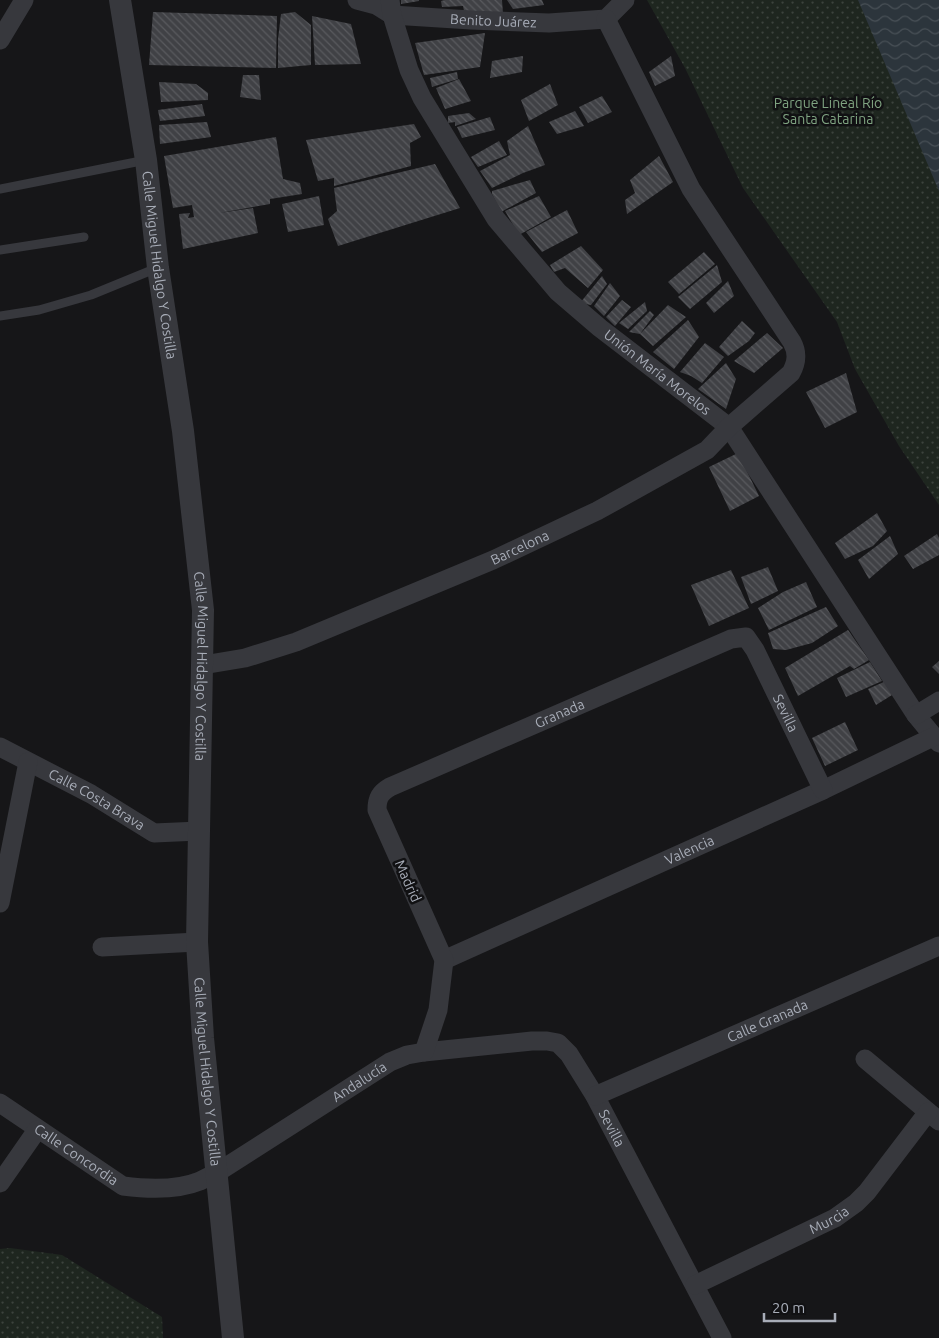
<svg xmlns="http://www.w3.org/2000/svg" width="939" height="1338" font-family="Ubuntu,sans-serif">
  <style>
    .grass { fill: url(#grass-dots) }
    .water { fill: url(#water-waves) }
    .building { fill: url(#building-back-hatch) }
    .lines { fill: none; stroke-linecap: round; stroke-linejoin: round }
    .service { stroke: #37383d; stroke-width: 9 }
    .minor { stroke: #37383d; stroke-width: 19 }
    .tertiary { stroke: #37383d; stroke-width: 22 }
    .labels { text-anchor: middle; dominant-baseline: central; stroke-width: 5; stroke-linejoin: round; paint-order: stroke }
    .street-label { font-size: 14px; fill: #a8adb8; stroke: #111113 }
    .park-label { font-size: 14px; fill: #7fa381; stroke: #111113 }
  </style>
  <defs>
    <pattern id="grass-dots" width="8" height="8" patternUnits="userSpaceOnUse" patternTransform="scale(1.25)"><rect width="8" height="8" fill="#1e261f"/><path d="M2 2h.1M6 6h.1" fill="none" stroke="#3c433d" stroke-width="1.8" stroke-linecap="round"/></pattern>
    <pattern id="water-waves" width="16" height="10" patternUnits="userSpaceOnUse" patternTransform="scale(1.25)"><rect width="16" height="10" fill="#2c353c"/><path d="M0 5q4-4 8 0t8 0" fill="none" stroke="#485056"/></pattern>
    <pattern id="building-back-hatch" width="6" height="6" patternUnits="userSpaceOnUse" patternTransform="scale(1.25)"><rect width="6" height="6" fill="#404145"/><path d="M-1 5l2 2M0 0l6 6M5-1l2 2" fill="none" stroke="#595a5e"/></pattern>
  </defs>
  <rect width="100%" height="100%" fill="#161618"/>
  <path class="grass" d="M647,0H939V505L899,446L855,369L837,322L743,188L685,68Z
    M10,1248L62,1255L162,1317L163,1338H0V1249Z"/>
  <path class="water" d="M858,0H939V191Z"/>
  <path class="building" d="M401,0H419V1L401,4Z
    M445,0H502L503,14L465,16L463,6L442,7L441,1Z
    M507,0H542L544,5L513,9Z
    M153,12L277,16L276,68L149,65Z
    M295,12L311,25V65L278,68V39L281,14Z
    M312,16L351,24L361,64L315,65Z
    M485,33L480,67L424,75L415,43Z
    M523,56L522,72L490,78L492,61Z
    M671,56L675,76L655,86L649,72Z
    M457,72L458,79L432,87L430,78Z
    M243,75H259L261,100L240,97Z
    M459,79L471,101L445,109L436,88Z
    M159,82L196,84L208,93V100L161,102Z
    M550,84L558,105L529,121L521,100Z
    M602,96L612,112L588,123L579,107Z
    M202,104L205,116L160,121L158,110Z
    M575,111L584,126L557,134L549,122Z
    M469,113L476,119L455,126V122L448,123V116Z
    M490,117L495,130L462,138L457,127Z
    M207,122L211,137L160,144L159,125Z
    M414,124L421,137L410,143L411,166L334,186V178L318,181L306,140Z
    M528,126L545,165L523,173L492,188L480,171L510,155L507,141Z
    M276,137L283,179L300,183L302,194L270,199V204L219,213L253,208L258,233L183,249L179,214L190,213L188,218L194,217L192,205L173,208L164,156Z
    M499,141L507,155L478,167L471,157Z
    M659,156L673,182L627,214L625,200L635,193L630,180Z
    M435,164L460,208L338,246L328,219L337,211L334,188Z
    M530,180L536,193L501,212L492,194V191Z
    M319,196L324,225L288,232L282,204Z
    M539,196L551,217L519,235L505,211Z
    M567,210L578,233L542,252L526,232Z
    M581,246L603,270L588,288L565,268L554,272L550,265Z
    M704,252L715,264L679,294L668,282Z
    M717,265L722,282L690,309L678,297Z
    M602,276L607,284L591,305L580,303Z
    M728,281L734,296L714,313L706,303Z
    M610,283L620,296L604,316L594,306Z
    M622,300L631,307L615,326L606,317Z
    M645,302L647,311L628,329L619,323Z
    M668,305L686,317L653,346L640,334L629,332L650,311L654,315L640,334Z
    M688,320L699,337L674,369L653,352Z
    M742,321L755,333L749,341L728,356L719,347Z
    M767,333L783,348L754,373L734,361Z
    M705,343L724,357L702,383L691,376L680,372Z
    M726,363L736,379L726,409L698,389Z
    M846,373L857,412L825,428L806,392Z
    M738,453L759,496L730,511L709,467Z
    M877,513L887,531L873,546L845,559L835,543Z
    M937,534L939,538V555L913,569L904,556Z
    M890,536L898,554L869,579L858,560Z
    M768,567L778,591L751,604L741,577Z
    M731,570L749,608L709,626L691,585Z
    M806,582L817,607L769,630L758,608L783,592Z
    M826,607L838,626L812,643L786,650L773,649L768,633Z
    M848,630L869,660L854,669L850,666L798,696L785,668Z
    M939,661V674L932,667Z
    M870,662L882,681L846,697L837,678Z
    M886,681L892,695L876,705L868,689Z
    M845,722L858,750L825,766L812,738Z"/>
  <g class="lines">
    <path class="service" d="M0,189L146,160
      M0,250L84,237
      M0,316L39,310L91,295L157,268"/>
    <g class="minor">
      <path id="s1" d="M357,0L376,5L392,15L471,20L549,23L606,19L625,0"/>
      <path id="s2" d="M390,0L392,15L409,70L422,98L496,219L558,292L600,328L729,427L916,715L939,743"/>
      <path d="M0,40L24,0"/>
      <path id="s3" d="M203,665L245,658L296,642L493,560L597,511L707,450L729,427L791,373C797,362 798,353 792,342L691,189L606,19"/>
      <path d="M916,715L939,701"/>
      <path id="s4" d="M0,747L91,794L154,833L199,831"/>
      <path d="M0,903L28,762"/>
      <path d="M102,947L197,942"/>
      <path id="s5" d="M444,960L823,790L933,737"/>
      <path id="s6" d="M424,1052L532,1041H547L558,1043L569,1054L595,1096L722,1338"/>
      <path d="M865,1059L939,1121"/>
      <path id="s7" d="M595,1096L939,946"/>
      <path id="s8" d="M0,1103L123,1186C146,1189 178,1190 200,1181C206,1178 212,1175 218,1172L390,1062L407,1055L424,1052L438,1010L444,960L377,810C377,798 380,793 390,787L731,639L746,637L755,650L823,790"/>
      <path d="M0,1183L37,1130"/>
      <path id="s9" d="M695,1285L835,1218L856,1203L867,1192L928,1112"/>
    </g>
    <path class="tertiary" id="s10" d="M120,0L146,160L158,268L183,431L203,610L197,942L203,1038L233,1338"/>
  </g>
  <g class="labels">
    <g class="street-label">
      <text stroke="none"><textPath href="#s1" startOffset="140">Benito Juárez</textPath></text>
      <text stroke="none"><textPath href="#s10" startOffset="268">Calle Miguel Hidalgo Y Costilla</textPath></text>
      <text stroke="none"><textPath href="#s2" startOffset="469">Unión María Morelos</textPath></text>
      <text stroke="none"><textPath href="#s3" startOffset="339">Barcelona</textPath></text>
      <text stroke="none"><textPath href="#s10" startOffset="672">Calle Miguel Hidalgo Y Costilla</textPath></text>
      <text stroke="none"><textPath href="#s8" startOffset="1246">Sevilla</textPath></text>
      <text stroke="none"><textPath href="#s8" startOffset="958">Granada</textPath></text>
      <text stroke="none"><textPath href="#s4" startOffset="110">Calle Costa Brava</textPath></text>
      <text stroke="none"><textPath href="#s5" startOffset="269">Valencia</textPath></text>
      <text transform="translate(408 881) rotate(66)">Madrid</text>
      <text stroke="none"><textPath href="#s7" startOffset="188">Calle Granada</textPath></text>
      <text stroke="none"><textPath href="#s10" startOffset="1078">Calle Miguel Hidalgo Y Costilla</textPath></text>
      <text stroke="none"><textPath href="#s8" startOffset="414">Andalucía</textPath></text>
      <text stroke="none"><textPath href="#s6" startOffset="236">Sevilla</textPath></text>
      <text stroke="none"><textPath href="#s8" startOffset="92">Calle Concordia</textPath></text>
      <text stroke="none"><textPath href="#s9" startOffset="149">Murcia</textPath></text>
    </g>
    <g class="park-label">
      <text x="828" y="103">Parque Lineal Río<tspan x="828" dy="16">Santa Catarina</tspan></text>
    </g>
  </g>
  <path d="M764 1313v8h71v-8" fill="none" stroke="#a8adb8" stroke-width="2.5"/>
  <text x="772" y="1313" font-size="15" fill="#a8adb8" stroke="#111113" stroke-width="4" paint-order="stroke">20 m</text>
</svg>
